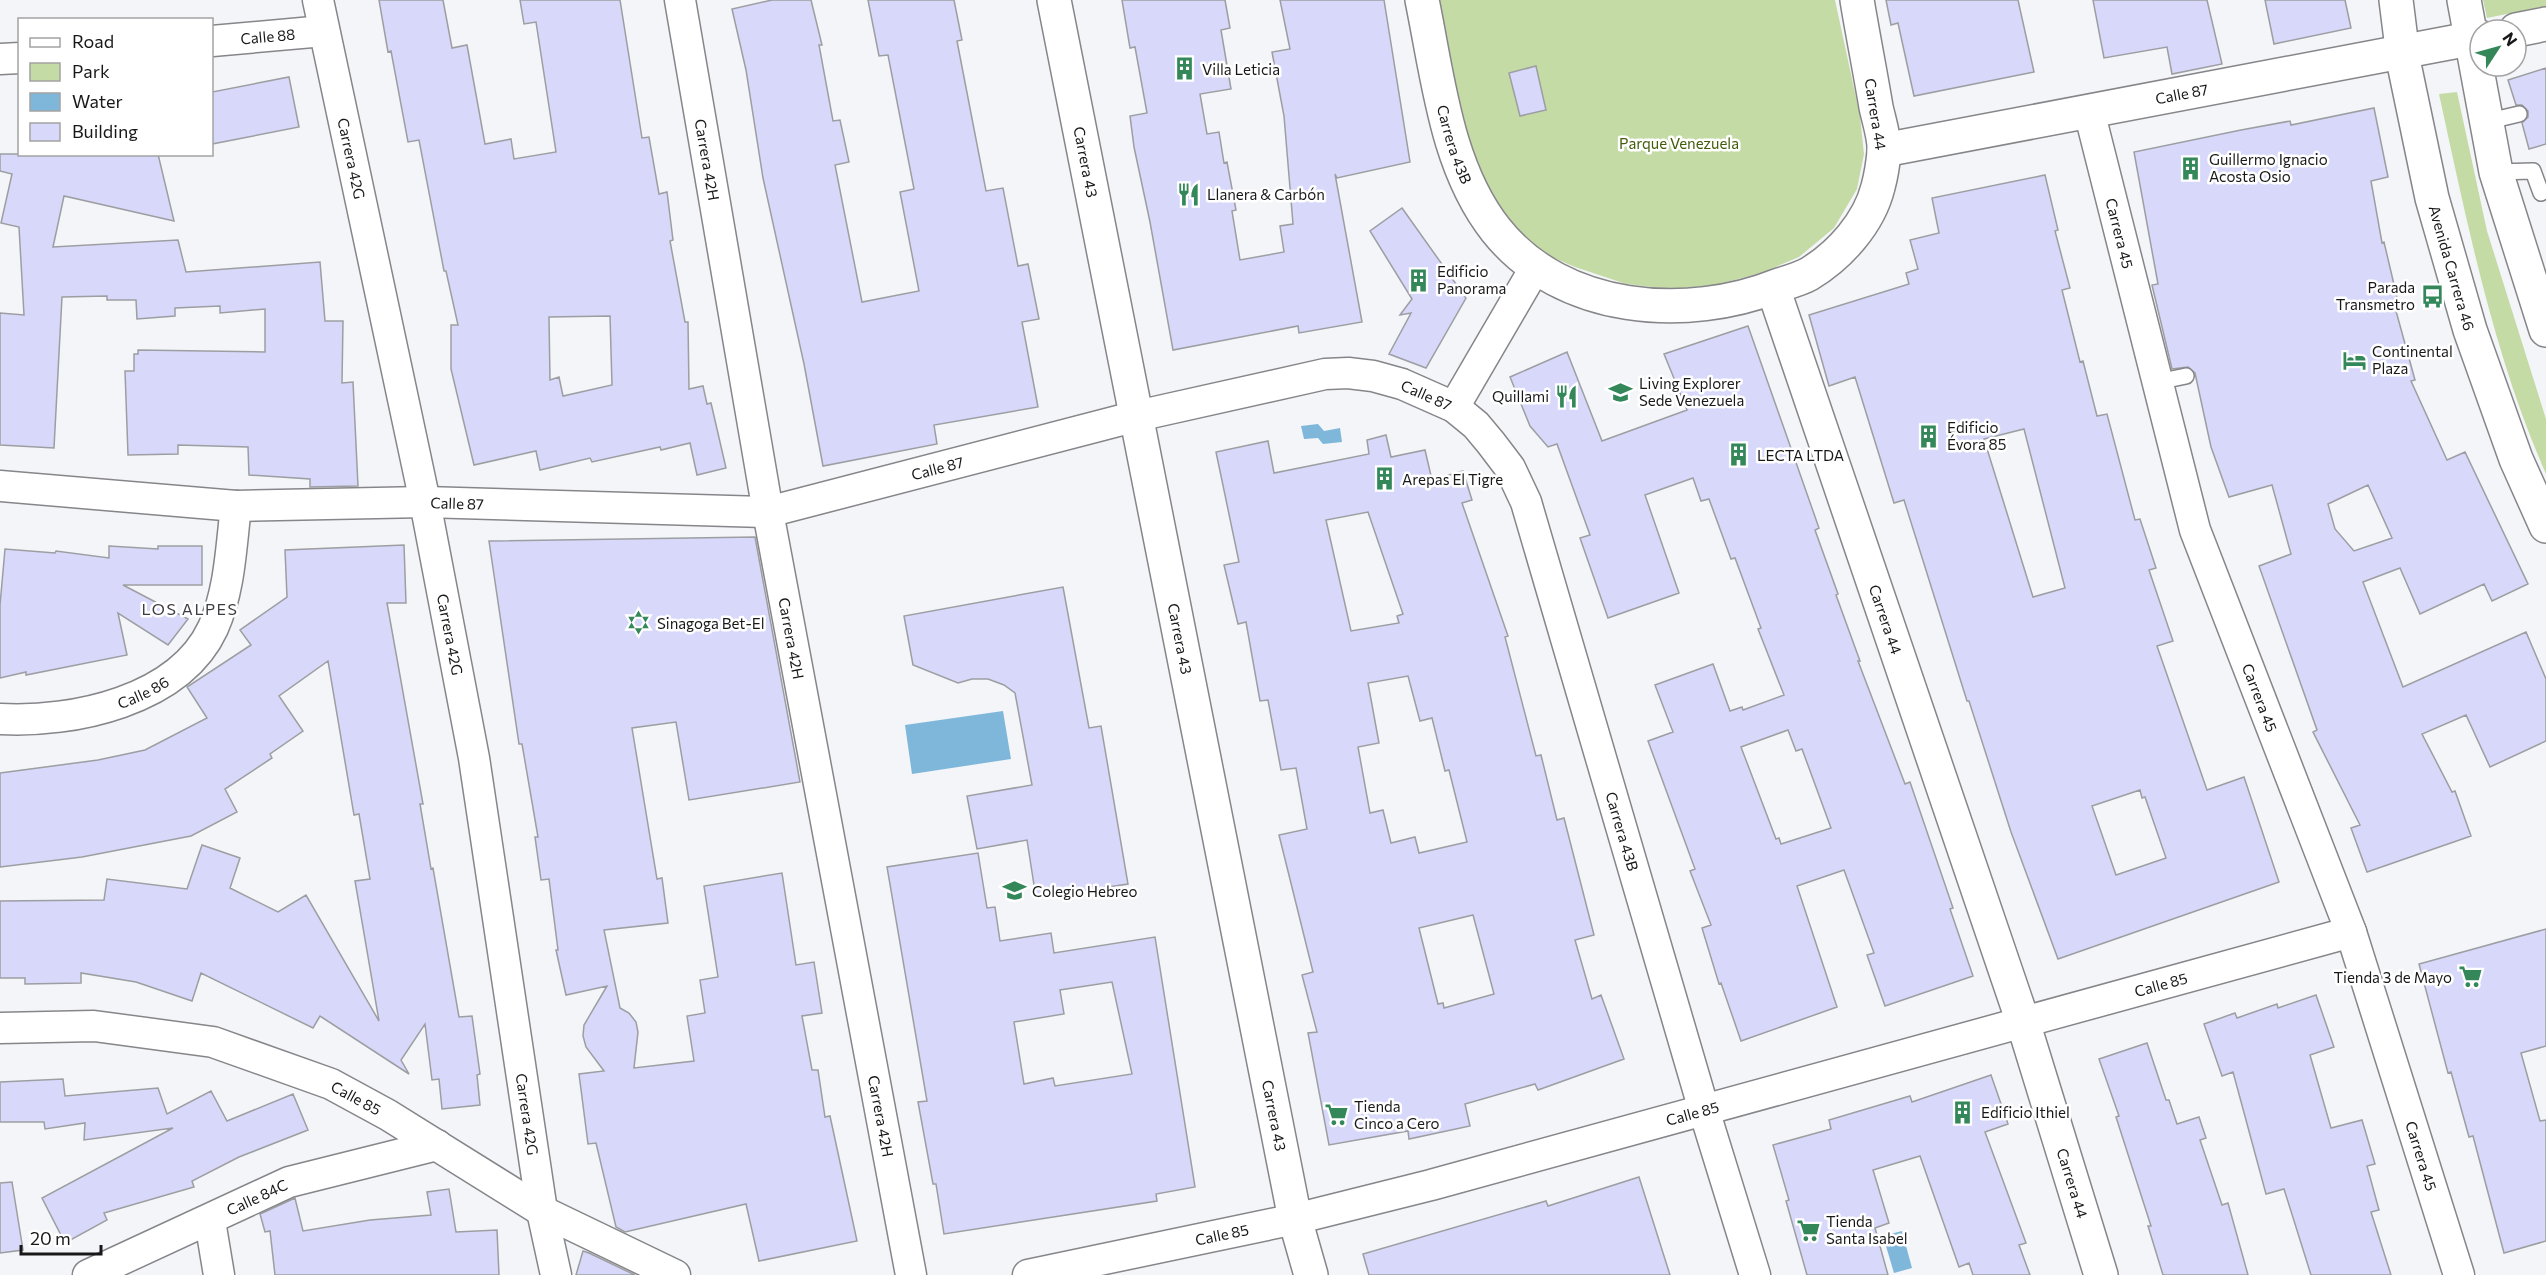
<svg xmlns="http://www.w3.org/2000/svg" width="2546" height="1275" font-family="Commissioner,sans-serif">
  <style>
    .green { fill: #c4dba5 }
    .water { fill: #7eb7d9 }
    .building { fill: #d7d8fa; stroke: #9d9ea1; stroke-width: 1.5; fill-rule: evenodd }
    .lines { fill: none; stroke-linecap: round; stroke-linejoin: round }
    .service-casing { stroke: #86868a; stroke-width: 18 }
    .minor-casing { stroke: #86868a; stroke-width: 33 }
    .tertiary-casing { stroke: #86868a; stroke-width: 36 }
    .primary-casing { stroke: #86868a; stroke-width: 36 }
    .service { stroke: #fff; stroke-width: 15 }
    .minor { stroke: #fff; stroke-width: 30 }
    .tertiary { stroke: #fff; stroke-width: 33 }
    .primary { stroke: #fff; stroke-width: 33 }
    .labels { text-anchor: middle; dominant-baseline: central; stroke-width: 5; stroke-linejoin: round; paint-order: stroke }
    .street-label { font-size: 15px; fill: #181819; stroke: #fff }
    .poi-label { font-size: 15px; fill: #181819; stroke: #fff; text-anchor: start }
    .park-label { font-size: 15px; fill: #435c0a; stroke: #fff }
    .neighbourhood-label { font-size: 16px; letter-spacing: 1.5px; fill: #3e3e42; stroke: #fff }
  </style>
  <rect width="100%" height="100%" fill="#f4f5f9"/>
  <path class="green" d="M1436,0H1835L1860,116L1864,154L1857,189L1834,228L1799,257L1761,273L1715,285L1669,289L1626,284L1575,267L1540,252L1488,196L1468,150Z
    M2483,0H2546V6L2487,18Z
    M2457,92L2487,231L2546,419V474C2493,354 2467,222 2439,94Z"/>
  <path class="water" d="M1318,424L1324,431L1340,428L1342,442L1323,444L1318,438L1304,439L1301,426Z
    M1003,711L1011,759L912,774L905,725Z
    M1902,1231L1912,1268L1894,1273L1883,1236Z"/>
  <path class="building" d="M379,0H443L452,48L467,45L485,144L511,139L514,159L556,152L536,22L524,24L520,0H620L642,138L649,137L659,194L667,192L673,240L670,241L685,322H688L689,389L703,386L707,404L711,403L726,468L697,475L690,443L661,450L660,447L592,462L590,458L540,470L536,451L474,465L451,369V325H458L446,271H444L419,140L408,142L391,51L388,52ZM610,316L612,385L563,396L559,377L550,380L549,317Z
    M772,0H811L822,45H819L833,121L840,120L849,162L835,165L862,302L919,291L900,192L914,189L888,55L879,56L868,0H954L962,40L957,41L986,191L1003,188L1018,266L1028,264L1039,319L1022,322L1038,407L934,425L937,444L823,466L804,364L763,178L746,70L732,9Z
    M1122,0H1225L1230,28L1221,30L1231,89L1200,94L1207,134L1219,132L1224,163L1227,162L1236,210L1232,211L1240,260L1284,252L1280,226L1293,224L1284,116L1272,52L1290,49L1280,0H1384L1410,162L1337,178L1335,174L1362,322L1299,333L1298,326L1173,350L1150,222L1134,147L1130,116L1147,113L1135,47L1130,48Z
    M1886,0H2018L2034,72L1914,96L1898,23L1891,25Z
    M2093,0H2207L2222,64L2172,74L2167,47L2104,58Z
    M2265,0H2345L2351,28L2274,44Z
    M1536,66L1546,110L1520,116L1509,73Z
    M2546,68V144L2529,149L2522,123L2528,117V111L2522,105H2516L2508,80Z
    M289,77L299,127L212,144V92Z
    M2374,108L2388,177L2371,181L2382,243L2384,242L2400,310L2396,311L2415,380L2411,381L2447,460L2465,452L2528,584L2492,601L2484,584L2420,614L2400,568L2363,582L2403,687L2526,632L2546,679V741L2490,767L2466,715L2422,734L2452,792L2455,791L2471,836L2367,872L2351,828L2360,825L2313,732L2317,730L2259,566L2291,554L2272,485L2229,497L2211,447L2195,373L2188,367L2172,369L2152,285L2158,284L2134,152L2241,130L2290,121L2291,125ZM2368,485L2392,538L2354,551L2335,529L2328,504Z
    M0,154H158L174,221L64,196L53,247L178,240L186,272L320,262L325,321H343L342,383L353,382L358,486L310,487V479L249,475L248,447L178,445V454L128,455L125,371H134V354H138V350L265,352V309L220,313V306L175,308V316L137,319L136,300H107V296L62,297L54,448L0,445V313L24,315L19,227L1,223L12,174L0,171Z
    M2045,175L2058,230L2055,231L2070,288L2062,290L2080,362L2083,361L2097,416L2107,414L2135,520L2140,519L2156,568L2149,570L2173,641L2157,646L2207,790L2244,777L2279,882L2058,959L2011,832L1969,701H1967L1904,500L1894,503L1855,377L1829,386L1809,315L1909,284L1906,273L1918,269L1910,240L1939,233L1932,198ZM2024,429L2065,588L2033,597L1984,439ZM2140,790L2142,798L2145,797L2166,858L2116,875L2092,806Z
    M1402,208L1466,298L1426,368L1389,354L1411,313L1400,315L1412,299L1370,231Z
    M1748,326L1819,528L1815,530L1838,594L1836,595L1860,661H1858L1905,784L1910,782L1953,908L1950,909L1973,976L1885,1006L1867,955L1874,953L1844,870L1797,886L1837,1007L1741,1041L1721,983L1719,984L1702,928L1711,925L1690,871L1695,869L1648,741L1673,732L1655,685L1713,664L1730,711L1742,707L1743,710L1784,695L1758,629L1761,628L1735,558L1731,559L1709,499L1701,501L1693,478L1645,495L1679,593L1608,618L1580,538L1590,535L1557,444L1548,447L1530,426L1510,377L1567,352L1602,441L1687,410L1664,354ZM1788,730L1796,751L1802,749L1831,828L1781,844L1779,838L1776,839L1741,747Z
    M1386,435L1391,457L1425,450L1432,480L1463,471L1472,500L1462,503L1508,636L1505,637L1536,756L1541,755L1557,820L1564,818L1594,935L1575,940L1592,999L1601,995L1624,1059L1538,1090L1535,1084L1465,1104L1470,1126L1409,1139L1408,1131L1329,1145L1308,1033L1317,1032L1302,975L1313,972L1279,835L1307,829L1296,768L1281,770L1268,700L1260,701L1246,622L1238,624L1224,565L1239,562L1216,452L1268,441L1274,473L1369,454L1367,440ZM1368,512L1403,614L1397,616L1399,623L1351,631L1326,520ZM1408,676L1420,721L1432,718L1445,771L1449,770L1467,842L1419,853L1415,837L1391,843L1383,810L1370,813L1358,747L1379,743L1368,683ZM1473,915L1494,994L1444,1008L1443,1003L1438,1004L1419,928Z
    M755,537L800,782L689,800L676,722L632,728L657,879L662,878L668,923L604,930L620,1008L629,1013L636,1022L638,1032L634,1068L694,1061L687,1016L705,1013L700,980L718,977L704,886L782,873L796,965L814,962L822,1013L802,1016L812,1070H818L825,1117L830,1116L857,1241L759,1261L746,1204L625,1232L616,1227L596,1143L588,1144L579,1074L604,1071L586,1047L583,1036L584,1025L607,986L566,995L556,950H558L549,879L541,880L535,837H538L522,744H519L489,541Z
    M404,545L406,603H387L423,804H420L431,869L433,868L459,1017L472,1016L480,1074L477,1075L480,1105L442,1109L439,1079L432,1080L425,1024L401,1060L409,1074L320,1016L313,1028L201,973L192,1001L136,982L81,973V983L25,984V978H0V901L104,900L107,879L187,889L202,845L240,858L230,888L278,912L306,895L379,1021L355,881L370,879L359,814L354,815L328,661L279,696L303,731L270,754L272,758L225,789L237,812L191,836L82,857L0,867V773L98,760L145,750L207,718L187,687L251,645L240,630L287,597L285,550Z
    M109,546L158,549V546H202V585H123L188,619L168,645L118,613L127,655L26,675V672L0,678V605L5,549L55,553L56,551L109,558Z
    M1063,587L1089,728L1101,726L1128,884L1036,898L1027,840L977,849L967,796L1032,785L1015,693L1004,685L988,679H972L958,683L913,665L904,616Z
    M978,853L987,908L995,907L1000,941L1051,933L1054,953L1155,937L1195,1187L1156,1194L1157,1201L944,1234L936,1184H933L918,1102L927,1101L887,867ZM1112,982L1132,1074L1055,1086L1053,1078L1024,1084L1014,1022L1064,1014L1060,990Z
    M2546,929V1046L2521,1053L2540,1121L2546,1120V1241L2504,1253L2473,1136L2469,1137L2451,1072L2448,1073L2419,964Z
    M2316,995L2334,1047L2310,1055L2331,1128L2362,1120L2375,1164L2367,1166L2379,1210L2371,1212L2391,1275H2311L2284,1189L2266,1194L2233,1072L2222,1076L2204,1024L2235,1013L2237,1018L2277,1004L2278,1008Z
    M2147,1043L2166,1100H2169L2177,1124L2199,1117L2206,1138L2200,1140L2222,1205L2228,1203L2248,1275H2163L2148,1226H2151L2116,1117L2119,1116L2099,1059Z
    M1991,1075L2008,1124L1985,1132L2026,1243L2019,1245L2030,1275H1973L1969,1263L1959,1267L1920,1156L1873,1170L1889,1223L1875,1228L1888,1275H1807L1786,1201L1789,1200L1773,1145L1831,1129L1829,1120L1910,1096L1912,1102Z
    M63,1079L65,1096L158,1088L167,1114L211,1091L227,1121L293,1094L308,1130L239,1157L192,1181L194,1187L104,1213L107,1220L65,1243L42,1198L173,1128L84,1140L85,1123L45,1129L44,1122H0V1082Z
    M1639,1177L1670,1275H1369L1363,1254L1546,1201L1548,1206Z
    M12,1182L23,1250L0,1253V1183Z
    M449,1189L456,1232L497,1230L499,1275H275L270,1231L265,1232L260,1214L295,1198L303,1231L370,1220L431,1215L427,1192Z
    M583,1251L589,1253L635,1275H576Z"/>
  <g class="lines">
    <defs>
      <path id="service" d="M2485,122L2519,114
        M2496,172L2533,171L2541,193
        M2157,382L2186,376"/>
      <g id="minor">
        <path id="s1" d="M318,0L425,502L474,758L542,1211L556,1275"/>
        <path id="s2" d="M680,0L768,512L911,1275"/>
        <path id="s3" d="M212,41L324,31"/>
        <path d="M0,59L20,58"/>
        <path id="s4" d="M2089,111L2195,530L2351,932L2459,1275"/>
        <path d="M1454,407L1535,268"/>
        <path id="s5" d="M0,486L236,506L425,502L768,512L1137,416L1325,374L1348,373L1373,376L1402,384L1454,407L1476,425L1491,443L1510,468L1526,502L1704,1110L1755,1275"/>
        <path id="s6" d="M0,719C73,723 179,701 213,628C230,590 231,547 236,506"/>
        <path id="s7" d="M0,1028L94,1026L213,1042L331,1084L388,1115L542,1211L675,1275"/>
        <path d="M210,1221L219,1275"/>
        <path id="s8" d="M88,1275L289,1182L437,1145"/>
        <path id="s9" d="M1028,1275L1295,1219L1431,1185L2351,932"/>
      </g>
      <g id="tertiary">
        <path id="s10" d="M1054,0L1295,1219L1311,1275"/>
        <path id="s11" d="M1422,0C1438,77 1446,167 1496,230C1562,313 1687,322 1779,285C1789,282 1800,279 1809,274C1840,255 1869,223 1878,187C1881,176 1883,163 1884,152C1885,138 1879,121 1876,107C1870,71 1863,36 1857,0"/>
        <path d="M2516,30L2546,24"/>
        <path id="s12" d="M1884,150L2480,37"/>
        <path id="s13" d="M1773,288L2023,1022L2101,1275"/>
      </g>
      <g id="primary">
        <path id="s14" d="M2396,0L2404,64L2432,198L2470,330L2516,459L2546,526"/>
        <path d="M2464,0L2496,172L2546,330"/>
      </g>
    </defs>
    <use href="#service" class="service-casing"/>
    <use href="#minor" class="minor-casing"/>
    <use href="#tertiary" class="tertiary-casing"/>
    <use href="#primary" class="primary-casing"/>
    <use href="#service" class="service"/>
    <use href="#minor" class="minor"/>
    <use href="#tertiary" class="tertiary"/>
    <use href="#primary" class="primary"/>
  </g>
  <defs>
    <symbol id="building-bare" viewBox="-9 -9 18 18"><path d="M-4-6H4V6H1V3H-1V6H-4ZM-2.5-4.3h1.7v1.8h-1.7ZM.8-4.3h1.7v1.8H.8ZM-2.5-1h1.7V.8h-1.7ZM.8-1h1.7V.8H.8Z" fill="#338759" stroke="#fff" stroke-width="2.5" paint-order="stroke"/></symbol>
    <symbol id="restaurant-bare" viewBox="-9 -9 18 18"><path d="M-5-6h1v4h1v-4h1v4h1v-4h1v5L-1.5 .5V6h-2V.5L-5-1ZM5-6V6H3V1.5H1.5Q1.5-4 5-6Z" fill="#338759" stroke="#fff" stroke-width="2.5" paint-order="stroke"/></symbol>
    <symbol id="bus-bare" viewBox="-9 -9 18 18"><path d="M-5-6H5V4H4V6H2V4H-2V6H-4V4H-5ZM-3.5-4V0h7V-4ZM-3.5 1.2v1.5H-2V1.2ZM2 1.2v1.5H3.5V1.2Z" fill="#338759" stroke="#fff" stroke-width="2.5" paint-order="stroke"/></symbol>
    <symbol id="hotel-bare" viewBox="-9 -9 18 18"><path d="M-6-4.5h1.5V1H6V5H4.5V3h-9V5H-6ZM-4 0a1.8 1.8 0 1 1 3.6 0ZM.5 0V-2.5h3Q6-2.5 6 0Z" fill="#338759" stroke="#fff" stroke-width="2.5" paint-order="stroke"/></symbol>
    <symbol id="school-bare" viewBox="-9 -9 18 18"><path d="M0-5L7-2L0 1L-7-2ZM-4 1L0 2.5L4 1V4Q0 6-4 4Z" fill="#338759" stroke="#fff" stroke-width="2.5" paint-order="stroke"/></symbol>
    <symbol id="synagogue-bare" viewBox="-9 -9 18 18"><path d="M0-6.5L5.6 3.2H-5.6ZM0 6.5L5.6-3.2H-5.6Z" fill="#338759" stroke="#fff" stroke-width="2.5" paint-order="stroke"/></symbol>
    <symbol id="supermarket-bare" viewBox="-9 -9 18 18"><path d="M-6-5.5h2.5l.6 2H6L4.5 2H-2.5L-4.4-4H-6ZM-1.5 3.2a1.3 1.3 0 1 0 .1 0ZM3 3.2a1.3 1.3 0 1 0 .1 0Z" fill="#338759" stroke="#fff" stroke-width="2.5" paint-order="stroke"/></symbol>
  </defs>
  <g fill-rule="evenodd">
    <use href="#building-bare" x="1168" y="52" width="33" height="33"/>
    <use href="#building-bare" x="2174" y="152" width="33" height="33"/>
    <use href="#restaurant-bare" x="1172" y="178" width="33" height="33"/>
    <use href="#building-bare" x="1402" y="264" width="33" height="33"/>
    <use href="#bus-bare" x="2416" y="280" width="33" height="33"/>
    <use href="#hotel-bare" x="2338" y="344" width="33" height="33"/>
    <use href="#school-bare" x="1604" y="376" width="33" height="33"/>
    <use href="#restaurant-bare" x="1550" y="380" width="33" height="33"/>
    <use href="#building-bare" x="1912" y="420" width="33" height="33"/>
    <use href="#building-bare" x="1722" y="438" width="33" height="33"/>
    <use href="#building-bare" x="1368" y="462" width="33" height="33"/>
    <use href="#synagogue-bare" x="622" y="606" width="33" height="33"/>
    <use href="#school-bare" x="998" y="874" width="33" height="33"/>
    <use href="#supermarket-bare" x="2454" y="960" width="33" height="33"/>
    <use href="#building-bare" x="1946" y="1096" width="33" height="33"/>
    <use href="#supermarket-bare" x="1320" y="1098" width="33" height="33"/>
    <use href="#supermarket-bare" x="1792" y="1214" width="33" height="33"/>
  </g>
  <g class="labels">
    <g class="street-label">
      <text stroke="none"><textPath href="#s3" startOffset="56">Calle 88</textPath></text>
      <text stroke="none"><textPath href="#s12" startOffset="303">Calle 87</textPath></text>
      <text transform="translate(1876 114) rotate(81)">Carrera 44</text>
      <text stroke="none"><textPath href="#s11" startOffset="148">Carrera 43B</textPath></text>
      <text stroke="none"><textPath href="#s1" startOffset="162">Carrera 42G</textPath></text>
      <text stroke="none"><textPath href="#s2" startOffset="162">Carrera 42H</textPath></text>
      <text stroke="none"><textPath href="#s10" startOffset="165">Carrera 43</textPath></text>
      <text stroke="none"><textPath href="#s4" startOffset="126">Carrera 45</textPath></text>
      <text stroke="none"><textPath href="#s14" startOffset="274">Avenida Carrera 46</textPath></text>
      <text stroke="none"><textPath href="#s5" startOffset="1448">Calle 87</textPath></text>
      <text stroke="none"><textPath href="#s5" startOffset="944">Calle 87</textPath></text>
      <text stroke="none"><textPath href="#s5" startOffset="458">Calle 87</textPath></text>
      <text stroke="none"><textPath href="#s13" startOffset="350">Carrera 44</textPath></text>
      <text stroke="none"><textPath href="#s1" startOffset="648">Carrera 42G</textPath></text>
      <text stroke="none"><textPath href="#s2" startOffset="648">Carrera 42H</textPath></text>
      <text stroke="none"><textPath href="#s10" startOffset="651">Carrera 43</textPath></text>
      <text stroke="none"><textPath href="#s6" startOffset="147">Calle 86</textPath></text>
      <text stroke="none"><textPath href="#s4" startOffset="612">Carrera 45</textPath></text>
      <text stroke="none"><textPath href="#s5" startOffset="1942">Carrera 43B</textPath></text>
      <text stroke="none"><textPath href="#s9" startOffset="1170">Calle 85</textPath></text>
      <text stroke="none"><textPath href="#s7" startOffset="368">Calle 85</textPath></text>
      <text stroke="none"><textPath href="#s9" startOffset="684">Calle 85</textPath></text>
      <text stroke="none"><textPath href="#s1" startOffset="1134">Carrera 42G</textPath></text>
      <text stroke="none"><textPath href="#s10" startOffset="1137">Carrera 43</textPath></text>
      <text stroke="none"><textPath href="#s2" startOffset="1134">Carrera 42H</textPath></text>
      <text stroke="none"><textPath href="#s4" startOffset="1098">Carrera 45</textPath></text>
      <text stroke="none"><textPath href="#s13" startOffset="944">Carrera 44</textPath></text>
      <text stroke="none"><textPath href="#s8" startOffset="186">Calle 84C</textPath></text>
      <text stroke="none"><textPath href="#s9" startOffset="198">Calle 85</textPath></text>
    </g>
    <g class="poi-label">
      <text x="1202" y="69">Villa Leticia</text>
      <text x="2209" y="159">Guillermo Ignacio<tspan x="2209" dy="17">Acosta Osio</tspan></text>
      <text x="1207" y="194">Llanera &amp; Carbón</text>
      <text x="1437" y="271">Edificio<tspan x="1437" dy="17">Panorama</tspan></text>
      <text x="2415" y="287" text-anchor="end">Parada<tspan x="2415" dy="17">Transmetro</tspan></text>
      <text x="2372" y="351">Continental<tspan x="2372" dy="17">Plaza</tspan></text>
      <text x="1639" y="383">Living Explorer<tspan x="1639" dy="17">Sede Venezuela</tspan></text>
      <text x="1549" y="396" text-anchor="end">Quillami</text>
      <text x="1947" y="427">Edificio<tspan x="1947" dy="17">Évora 85</tspan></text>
      <text x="1757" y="455">LECTA LTDA</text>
      <text x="1402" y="479">Arepas El Tigre</text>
      <text x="657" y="623">Sinagoga Bet-El</text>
      <text x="1032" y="891">Colegio Hebreo</text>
      <text x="2452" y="977" text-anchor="end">Tienda 3 de Mayo</text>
      <text x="1354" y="1106">Tienda<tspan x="1354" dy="17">Cinco a Cero</tspan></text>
      <text x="1981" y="1112">Edificio Ithiel</text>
      <text x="1826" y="1221">Tienda<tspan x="1826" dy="17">Santa Isabel</tspan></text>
    </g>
    <g class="park-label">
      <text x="1679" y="143">Parque Venezuela</text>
    </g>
    <g class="neighbourhood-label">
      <text x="190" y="608">LOS ALPES</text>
    </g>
  </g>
  <rect x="18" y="18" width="195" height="138" fill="#ffffff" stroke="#a3a3a3" stroke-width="1.5"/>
  <rect x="30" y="38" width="30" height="9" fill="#ffffff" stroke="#a3a3a3" stroke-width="1.5"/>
  <text x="72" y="48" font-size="18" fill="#181819">Road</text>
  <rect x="30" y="63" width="30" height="18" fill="#c4dba5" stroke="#a3a3a3" stroke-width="1.5"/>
  <text x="72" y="78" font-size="18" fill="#181819">Park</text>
  <rect x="30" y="93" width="30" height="18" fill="#7eb7d9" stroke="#a3a3a3" stroke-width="1.5"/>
  <text x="72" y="108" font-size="18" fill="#181819">Water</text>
  <rect x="30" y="123" width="30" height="18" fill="#d7d8fa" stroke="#a3a3a3" stroke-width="1.5"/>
  <text x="72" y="138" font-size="18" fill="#181819">Building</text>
  <g transform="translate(2498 48) rotate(54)"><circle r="28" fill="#ffffff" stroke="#a3a3a3" stroke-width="1.5"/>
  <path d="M0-4.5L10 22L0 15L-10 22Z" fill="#338759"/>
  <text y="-9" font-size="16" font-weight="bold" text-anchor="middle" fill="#181819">N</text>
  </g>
  <path d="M21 1245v9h80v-9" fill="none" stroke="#181819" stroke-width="3"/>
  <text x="30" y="1245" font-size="18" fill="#181819" stroke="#ffffff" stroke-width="4.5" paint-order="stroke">20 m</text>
</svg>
